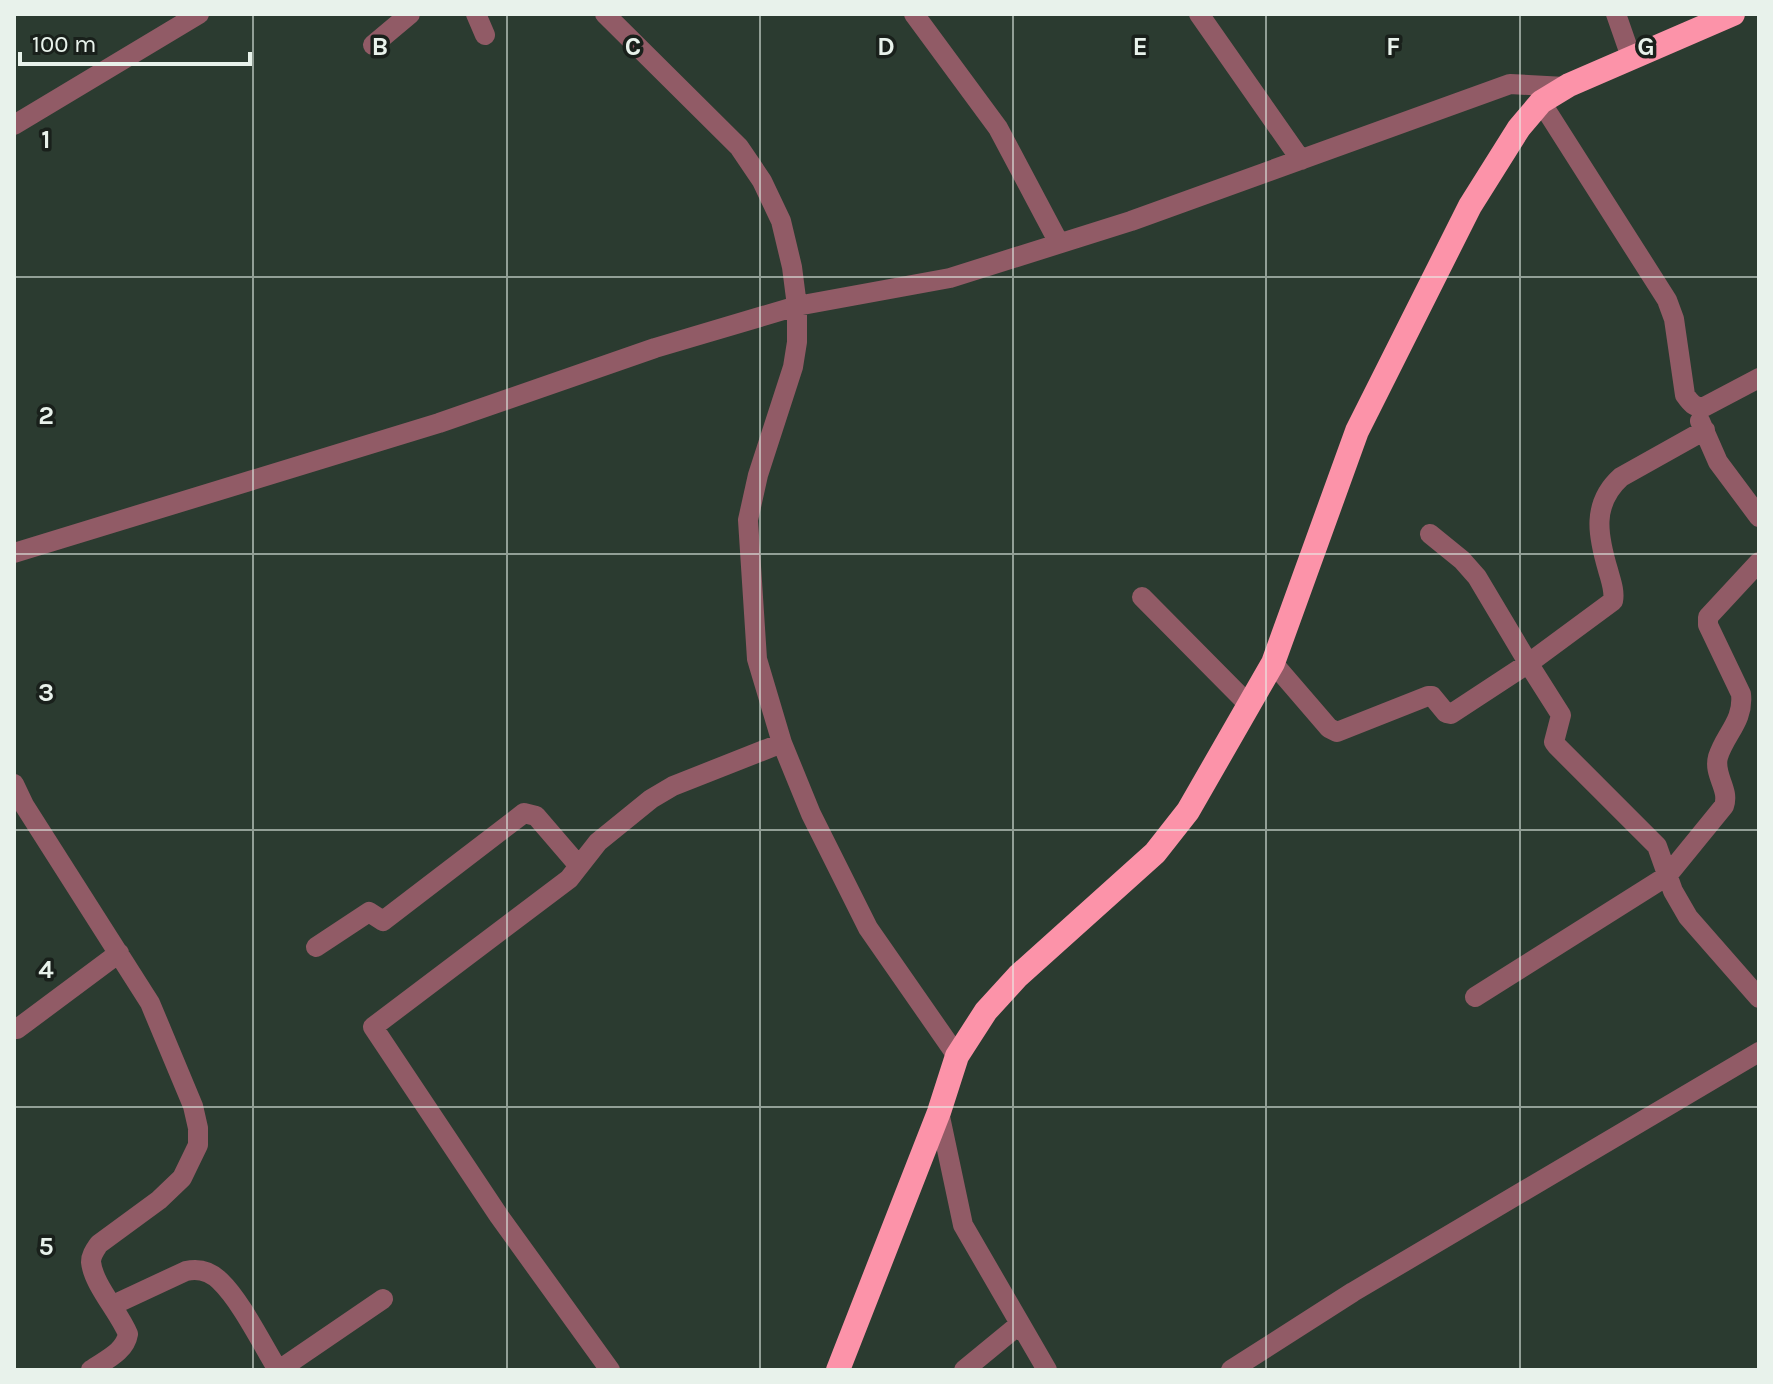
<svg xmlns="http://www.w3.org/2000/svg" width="1773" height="1384" font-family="Karla,sans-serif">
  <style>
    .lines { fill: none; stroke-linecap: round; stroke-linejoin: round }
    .minor { stroke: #915b66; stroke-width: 20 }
    .highway { stroke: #fc93a9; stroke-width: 24 }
    .grid { fill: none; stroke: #e8f2eb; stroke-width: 2; stroke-opacity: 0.55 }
    .grid-label { font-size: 26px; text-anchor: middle; font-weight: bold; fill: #e8f2eb; stroke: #19201b; stroke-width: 7; stroke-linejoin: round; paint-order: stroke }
  </style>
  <rect width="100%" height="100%" fill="#2b3b30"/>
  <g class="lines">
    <path class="minor" d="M476,14L485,35
      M605,14L739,147L762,181L781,221L792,267L797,306V342L793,367L758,475L748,520L757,659L782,743L811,814L868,928L957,1056
      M914,14L998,128L1059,243
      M1199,14L1301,160
      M1616,14L1631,57
      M373,45L410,14
      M1541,102L1667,300L1674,319L1685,395C1690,402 1694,408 1704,407L1759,378
      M14,125L199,14
      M1700,421L1718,462L1759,517
      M1430,534L1462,560L1477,577L1530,666
      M14,553L439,423L655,348L797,306L950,278L1131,221L1510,84L1565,87
      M1142,597L1249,705
      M1273,663L1329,728L1337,732L1428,696H1432L1446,713L1451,714L1521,668L1530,666L1561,715L1554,742L1557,746L1657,846L1673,891L1688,917L1759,998
      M1529,663L1613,601C1615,591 1611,581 1608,570C1598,536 1591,504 1621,477L1705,430
      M14,784L24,805L150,1003L193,1106L198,1128V1145L182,1178L159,1200L99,1244C95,1250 91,1255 91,1262C93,1284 119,1312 128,1334C125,1352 105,1360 91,1370
      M316,947L369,912L383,921L524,813L536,816L579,866
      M1475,997L1667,876L1724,806C1730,789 1713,775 1718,757C1725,734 1744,721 1741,694L1708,625V617L1759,562
      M17,1029L119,953
      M939,1112L963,1225L1047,1370
      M113,1305L186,1271C199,1268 210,1271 220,1281C241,1301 262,1344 278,1370
      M279,1370L383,1299
      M610,1370L499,1216L373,1027L569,879L598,842L651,799L673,786L782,743
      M964,1370L1020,1324
      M1231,1370L1353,1292L1759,1052"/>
    <path class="highway" d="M838,1370L939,1112L957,1056L986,1011L1018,976L1155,853L1188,811L1273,663L1357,431L1470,206L1519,128L1541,102L1569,85L1733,14"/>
  </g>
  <path class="grid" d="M253,14V1370M507,14V1370M760,14V1370M1013,14V1370M1266,14V1370M1520,14V1370M14,277H1759M14,554H1759M14,830H1759M14,1107H1759"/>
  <g class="grid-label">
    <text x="380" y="55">B</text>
    <text x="633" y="55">C</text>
    <text x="886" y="55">D</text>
    <text x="1140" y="55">E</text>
    <text x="1393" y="55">F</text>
    <text x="1646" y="55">G</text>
    <text x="46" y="148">1</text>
    <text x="46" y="424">2</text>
    <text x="46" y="701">3</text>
    <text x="46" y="978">4</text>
    <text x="46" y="1255">5</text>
  </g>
  <rect width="1773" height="1384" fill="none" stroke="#e8f2eb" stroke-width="32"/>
  <path d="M20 52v12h230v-12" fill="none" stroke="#e8f2eb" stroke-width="4"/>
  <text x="32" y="52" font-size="24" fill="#e8f2eb" stroke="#19201b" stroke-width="6" paint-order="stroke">100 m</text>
</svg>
